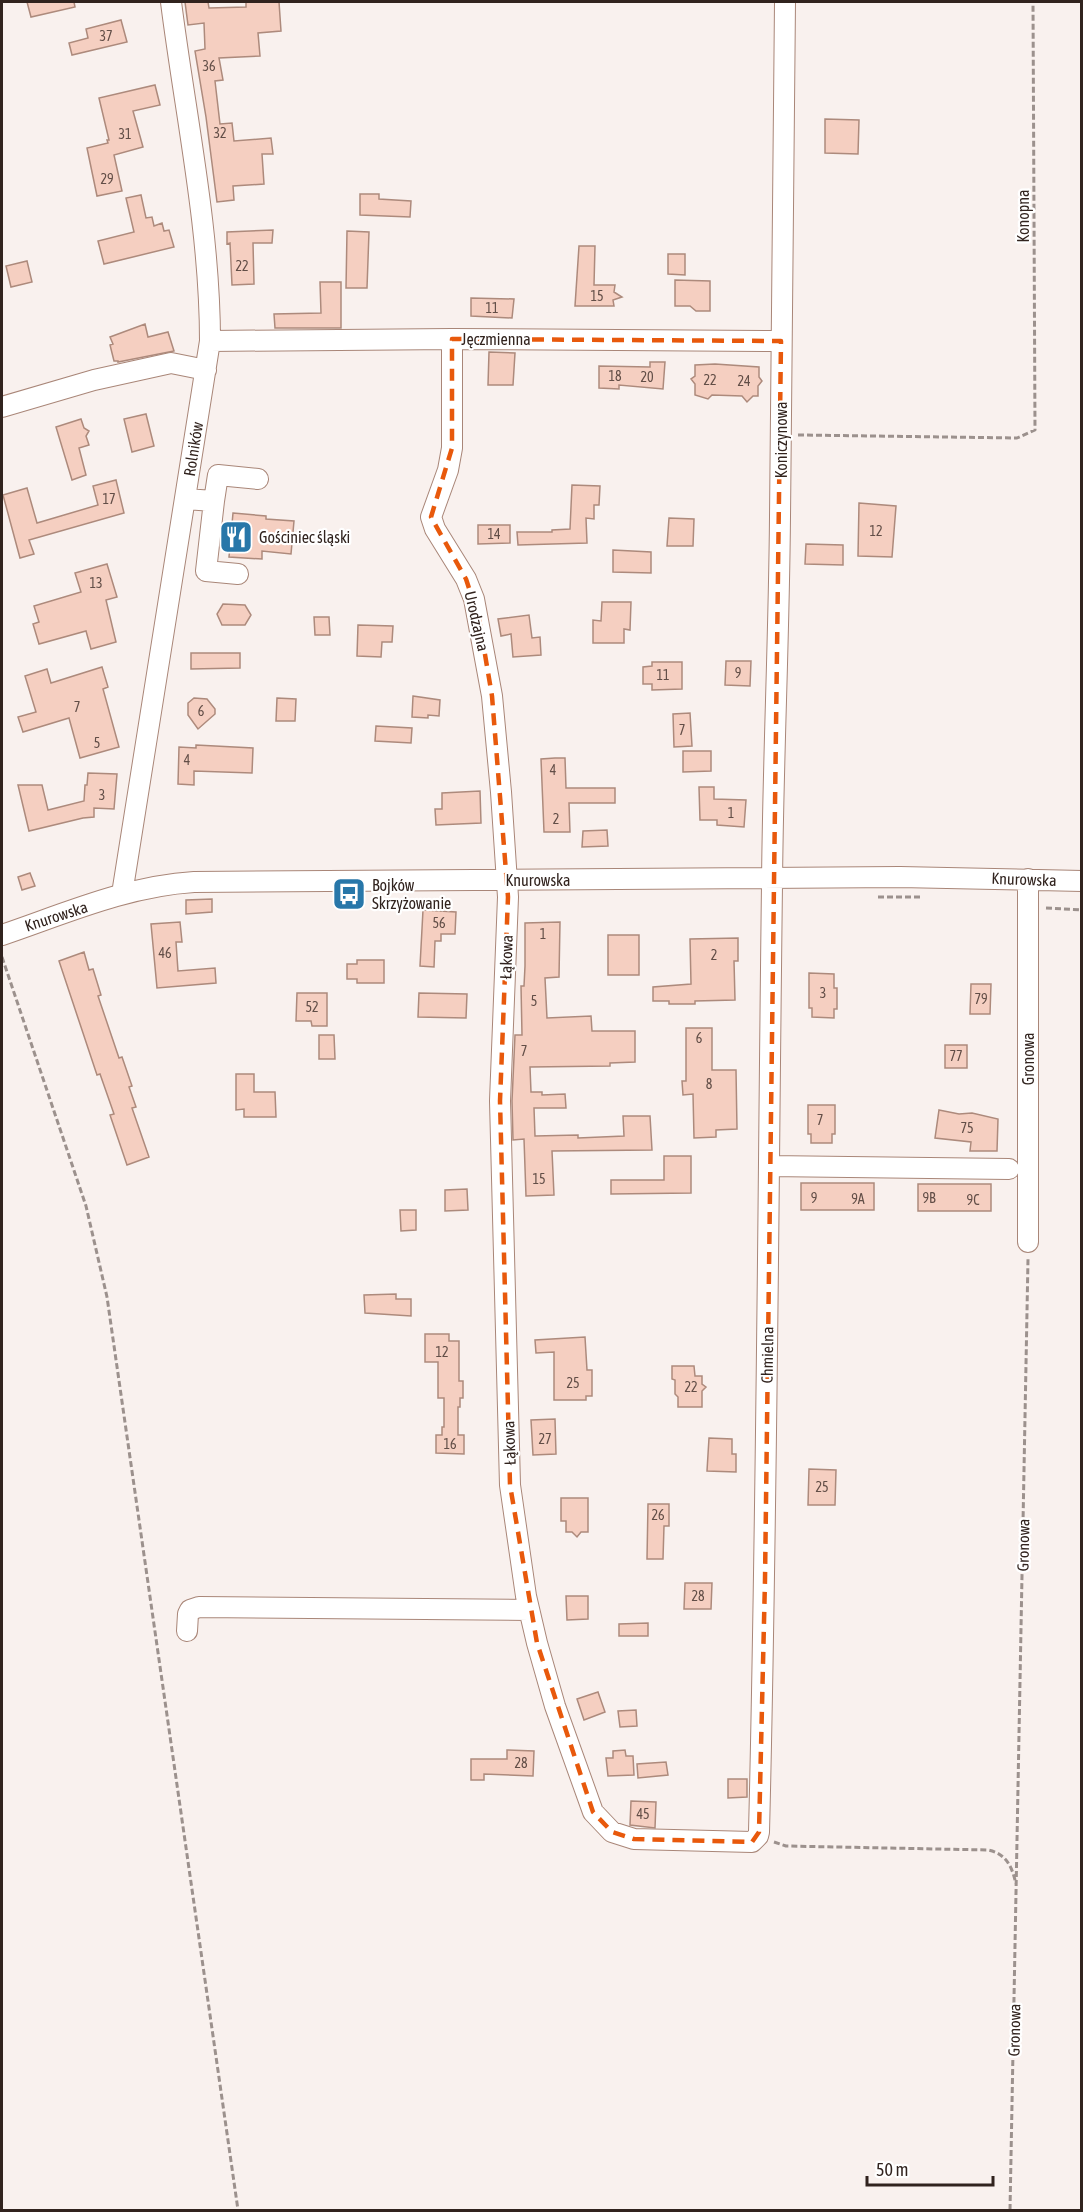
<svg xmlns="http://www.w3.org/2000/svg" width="1083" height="2212" font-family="'Asap Condensed',sans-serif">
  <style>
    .building { fill: #f5cfc1; stroke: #ad8a7c; stroke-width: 1.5 }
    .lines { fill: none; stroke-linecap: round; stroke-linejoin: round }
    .minor-casing { stroke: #a98678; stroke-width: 22 }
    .path { stroke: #9c918d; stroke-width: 3; stroke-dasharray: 6 3; stroke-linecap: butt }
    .minor { stroke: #fff; stroke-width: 20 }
    .marked { fill: none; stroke: #e8590c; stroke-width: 4.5; stroke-dasharray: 12 8; stroke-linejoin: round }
    .labels { text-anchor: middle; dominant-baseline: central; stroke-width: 4.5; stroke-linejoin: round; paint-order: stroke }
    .number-label { font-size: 14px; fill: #624e47 }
    .street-label { font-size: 16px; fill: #31231e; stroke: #fff }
    .poi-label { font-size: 16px; fill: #31231e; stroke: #fff; text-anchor: start }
  </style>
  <rect width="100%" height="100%" fill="#f9f1ee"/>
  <path class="building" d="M27,2H74L75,7L31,17Z
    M185,2H208L209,8L246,7V2H279L281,31L258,33L260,56L219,58L223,80L215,81L220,124L232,123L234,141L271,138L273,154H262L264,184L233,186L234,200L217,202L206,117L195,51L205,49L204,23L188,25Z
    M121,20L127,42L72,55L69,43L88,38L86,29Z
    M155,85L160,105L133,111L143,147L114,155L122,191L97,196L87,148L108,143L107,140H109L99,98Z
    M825,119L859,120L858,154L825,153Z
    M360,194H379V199L411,201L410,217L360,215Z
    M141,195L146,218L152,217L154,226L162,223L164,231L169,230L174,247L104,264L98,241L134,232L126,198Z
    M273,230L272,243H253L254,284L232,285L230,243L227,244V232Z
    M347,231L369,232L367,288H346Z
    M579,246H595L594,285H615L614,292L622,297L613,300L614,306H575Z
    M668,254H685V275L668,274Z
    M27,261L32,282L11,287L6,266Z
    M675,280L710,281V311H696L690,306H675Z
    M320,282H341V328H275L274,314L321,313Z
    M471,298L514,299L512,318L471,316Z
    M145,324L148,337L168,332L174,351L118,362V361H114L110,345L113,344L110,337Z
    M489,352L515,353L513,385H488Z
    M650,362H665L663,389L619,385V389L599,388V366L650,367Z
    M715,364L759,367V377L762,381L758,386V396H753L747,402L742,396L712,395L708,399L695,395V384L691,379L695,376V365Z
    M146,414L154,446L132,452L124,419Z
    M81,419L84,428L89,431L86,436L89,445L79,448L86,475L72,480L56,427Z
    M116,480L124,513L29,540L34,554L20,558L3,495L27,488L37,523L98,505L93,486Z
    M572,485L600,486L599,505H594V519L586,518L587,543L518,545L517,532H552V530L570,529Z
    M859,503L896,506L892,557L858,556Z
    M233,513L266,516V519L294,521L291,554L262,551V559L229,557Z
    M669,518L694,519L693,546H667Z
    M478,525H510V543L478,544Z
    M806,544L843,545V565L805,564Z
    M613,550L651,552V573L613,572Z
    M107,564L117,597L106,600L116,642L91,649L86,631L39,644L33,624L39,622L34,606L81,592L75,573Z
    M602,602H631L630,630L624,629V643H593V620L601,621Z
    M223,604L245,605L251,615L245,625H222L217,614Z
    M529,615L532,638L540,637L541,655L513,657L511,634L501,636L498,619Z
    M314,617H329L330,635H315Z
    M358,625L393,626L392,642H382L381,657L357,656Z
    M191,653H240V668L191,669Z
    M726,661H751L750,686L725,685Z
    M652,662H682V689L652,690V684H643V667L652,666Z
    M102,667L108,687L103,689L119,747L80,758L69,718L23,732L18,717L36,712L25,676L47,669L51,683Z
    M413,696L440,700L439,716L428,715V718L412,717Z
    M194,698L207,699L215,709V714L198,729L188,715V703Z
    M277,698L296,699L295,721H276Z
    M690,713L692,746L674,747L673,714Z
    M376,726L412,728L411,743L375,741Z
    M196,745L253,748L252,773L194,771V785L178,784L179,747L196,748Z
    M683,751H711V771L683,772Z
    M555,758H565L566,788H615V803H569L570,832H544L541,759Z
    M88,773L117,774L114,809L94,808V817L83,818L29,831L18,785H42L48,810L84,801L85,785H87Z
    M699,787H714V799L746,800L744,827L717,825V820H700Z
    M480,791L481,823L436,825L435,809H442V793Z
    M607,830L608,846L582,847L583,831Z
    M30,873L35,886L22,890L18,877Z
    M212,899V912L186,914V900Z
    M423,910L456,912L455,934H441V941H435L434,967L420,966Z
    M180,922L182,942H176L178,971L215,968L216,983L157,988L151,924Z
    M560,922L559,977L545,978L547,1018L591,1016L592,1031H635V1062L610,1063V1066L530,1067L531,1092H542V1095L565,1094L566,1108H534L535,1136L578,1135V1138L624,1136L623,1116H650L652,1150L552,1151L554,1195L526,1196L524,1139L513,1140L512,1101L515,1035H522L521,986H524L525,966V923Z
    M608,935H639V975H608Z
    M738,938V961H734L735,1000L695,1001V1004H669V1001H653V987L691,984L690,939Z
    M84,952L89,970L93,969L101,995L98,996L119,1058L122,1057L132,1086L129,1087L136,1107L132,1108L149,1157L127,1165L110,1115L114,1114L100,1074L97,1075L59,961Z
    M357,960H384V983H357V979H347V964H357Z
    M809,973L834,974V988H837V1009H834V1018L812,1017V1008H809Z
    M971,984H991L990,1014H970Z
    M297,993H327V1026H312L311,1021H296Z
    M419,993L467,994L466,1018L418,1017Z
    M686,1028H712V1070H736L737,1129L716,1130V1137L694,1138L693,1094L683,1095L682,1081H686Z
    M319,1035H334L335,1059H319Z
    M945,1045H967V1068H945Z
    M236,1074H254V1092H275L276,1117H244V1109L236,1110Z
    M808,1105H835V1134H832V1143H811V1134H808Z
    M939,1110L959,1114L972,1113L998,1119L997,1151H970L971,1142L935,1138Z
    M664,1156H691V1193L611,1194V1180H664Z
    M801,1183H874V1210H801Z
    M918,1184H991V1211H918Z
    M467,1189L468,1210L445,1211V1190Z
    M400,1210H416V1230L401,1231Z
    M396,1294V1299H411V1316L365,1313L364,1295Z
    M425,1334H449V1341H459V1381H463V1398H460V1407H458V1435H464V1454L436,1453V1435H442V1427H444V1398H438V1362H425Z
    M585,1337L587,1370H592V1396H586V1400H554V1352L536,1353L535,1340Z
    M672,1366H694L695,1376H702V1384L706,1387L702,1391V1407H678V1397L675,1394V1380L672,1379Z
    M555,1419L556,1454L533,1455L531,1420Z
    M709,1438L732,1439V1454H736V1472L707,1471Z
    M809,1469L836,1470L835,1505H808Z
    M561,1498H588V1532H581L577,1537L572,1532H566V1521H561Z
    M648,1504H669V1526H664L663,1559H647Z
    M685,1583H712L711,1609H684Z
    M566,1596H588V1619L567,1620Z
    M648,1623V1636H619V1624Z
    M598,1692L605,1712L584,1720L577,1699Z
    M636,1710L637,1726L620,1727L618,1711Z
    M507,1750L534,1751L533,1776L484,1774V1780H471V1759H507Z
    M625,1750L626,1756H633L634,1775L608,1776L606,1758H613V1751Z
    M666,1762L668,1775L638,1778L637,1764Z
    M728,1779H747V1797L728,1798Z
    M631,1801L656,1802L655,1828L630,1825Z"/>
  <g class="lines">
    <defs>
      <path id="minor" d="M452,339V448L448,470L431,517L435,529L466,579L474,599L492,696L501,792L508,897L500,1101L510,1485L526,1596L537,1643L555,1706L593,1812L612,1832L634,1839L752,1842L758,1836L759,1832C767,1516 768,1200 772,884C773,762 779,639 780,517C782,345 782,173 785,2
        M210,341L452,339L781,341
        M2,407L94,380L171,363L206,370
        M185,499L214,501L206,571L238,574
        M214,501L218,475L258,479
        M1028,879V1242
        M122,894L210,341C210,228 185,113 171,2
        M2,935C64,914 127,886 194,882L900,877L1082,881
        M769,1166L1009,1169
        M187,1631L188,1614L190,1610L199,1607L529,1610"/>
    </defs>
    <use href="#minor" class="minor-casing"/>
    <path class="path" d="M798,435L1017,438L1035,430L1033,2
      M878,897H922
      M1046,908L1082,910
      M2,957L86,1206L107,1297L238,2210
      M774,1842L786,1846L988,1850C1007,1854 1012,1867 1016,1884
      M1010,2210L1028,1259"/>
    <use href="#minor" class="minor"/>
  </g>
  <path class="marked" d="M452,339L781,341L765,1580L759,1832L752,1842L634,1839L612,1832L593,1812L537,1643L510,1485L500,1101L508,897L492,696L479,619L466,579L431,517L452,448Z"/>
  <defs>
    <symbol id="restaurant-square" viewBox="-11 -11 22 22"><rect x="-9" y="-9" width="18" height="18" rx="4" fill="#2877a9" stroke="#fff"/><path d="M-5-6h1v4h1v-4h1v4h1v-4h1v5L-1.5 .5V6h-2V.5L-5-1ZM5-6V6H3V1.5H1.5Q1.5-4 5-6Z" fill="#fff"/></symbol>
    <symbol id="bus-square" viewBox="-11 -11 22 22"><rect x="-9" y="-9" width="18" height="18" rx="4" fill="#2877a9" stroke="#fff"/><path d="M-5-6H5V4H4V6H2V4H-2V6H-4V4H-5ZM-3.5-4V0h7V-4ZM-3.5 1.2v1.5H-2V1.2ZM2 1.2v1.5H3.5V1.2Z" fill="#fff"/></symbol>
  </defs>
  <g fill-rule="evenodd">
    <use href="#restaurant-square" x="217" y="518" width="38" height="38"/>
    <use href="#bus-square" x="330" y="875" width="38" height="38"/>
  </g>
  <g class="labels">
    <g class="number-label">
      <text x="106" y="36">37</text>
      <text x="209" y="66">36</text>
      <text x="220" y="133">32</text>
      <text x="125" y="134">31</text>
      <text x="107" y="179">29</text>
      <text x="242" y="266">22</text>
      <text x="597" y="296">15</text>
      <text x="492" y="308">11</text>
      <text x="615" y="376">18</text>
      <text x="647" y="377">20</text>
      <text x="710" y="380">22</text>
      <text x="744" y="381">24</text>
      <text x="109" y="499">17</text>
      <text x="876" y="531">12</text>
      <text x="494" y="534">14</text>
      <text x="96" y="583">13</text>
      <text x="738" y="673">9</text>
      <text x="663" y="675">11</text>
      <text x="77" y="707">7</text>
      <text x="201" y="711">6</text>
      <text x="682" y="730">7</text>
      <text x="97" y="743">5</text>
      <text x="187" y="760">4</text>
      <text x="553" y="770">4</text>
      <text x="102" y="795">3</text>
      <text x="731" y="813">1</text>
      <text x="556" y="819">2</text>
      <text x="439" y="923">56</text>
      <text x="543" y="934">1</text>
      <text x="165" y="953">46</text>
      <text x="714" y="955">2</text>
      <text x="823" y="993">3</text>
      <text x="981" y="999">79</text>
      <text x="534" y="1001">5</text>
      <text x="312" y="1007">52</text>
      <text x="699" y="1038">6</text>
      <text x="524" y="1051">7</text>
      <text x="956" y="1056">77</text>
      <text x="709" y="1084">8</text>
      <text x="820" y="1120">7</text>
      <text x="967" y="1128">75</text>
      <text x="539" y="1179">15</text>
      <text x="814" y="1198">9</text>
      <text x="929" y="1198">9B</text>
      <text x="858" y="1199">9A</text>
      <text x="973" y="1200">9C</text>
      <text x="442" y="1352">12</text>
      <text x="573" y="1383">25</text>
      <text x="691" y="1387">22</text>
      <text x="545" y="1439">27</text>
      <text x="450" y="1444">16</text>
      <text x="822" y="1487">25</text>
      <text x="658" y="1515">26</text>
      <text x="698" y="1596">28</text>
      <text x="521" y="1763">28</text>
      <text x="643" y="1814">45</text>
    </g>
    <g class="street-label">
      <text transform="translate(1023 216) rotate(-90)">Konopna</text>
      <text x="496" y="339">Jęczmienna</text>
      <text transform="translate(781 440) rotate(-90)">Koniczynowa</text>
      <text transform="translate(193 449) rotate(-81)">Rolników</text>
      <text transform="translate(477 621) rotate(77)">Urodzajna</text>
      <text transform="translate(1024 879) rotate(2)">Knurowska</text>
      <text x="538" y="880">Knurowska</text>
      <text transform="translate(56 916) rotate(-18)">Knurowska</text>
      <text transform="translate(506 957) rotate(-88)">Łąkowa</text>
      <text transform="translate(1028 1059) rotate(-90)">Gronowa</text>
      <text transform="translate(767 1355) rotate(-89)">Chmielna</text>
      <text transform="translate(509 1443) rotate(-92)">Łąkowa</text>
      <text transform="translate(1023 1545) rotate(-89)">Gronowa</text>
      <text transform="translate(1014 2030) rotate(-89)">Gronowa</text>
    </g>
    <g class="poi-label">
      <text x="259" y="537">Gościniec śląski</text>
      <text x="372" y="885">Bojków<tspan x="372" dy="18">Skrzyżowanie</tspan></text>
    </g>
  </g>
  <rect width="1083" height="2212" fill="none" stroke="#31231e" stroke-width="6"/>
  <path d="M867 2176v9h126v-9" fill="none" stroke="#31231e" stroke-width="3"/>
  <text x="876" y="2176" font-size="18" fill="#31231e" stroke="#ffffff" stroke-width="4.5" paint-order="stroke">50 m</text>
</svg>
